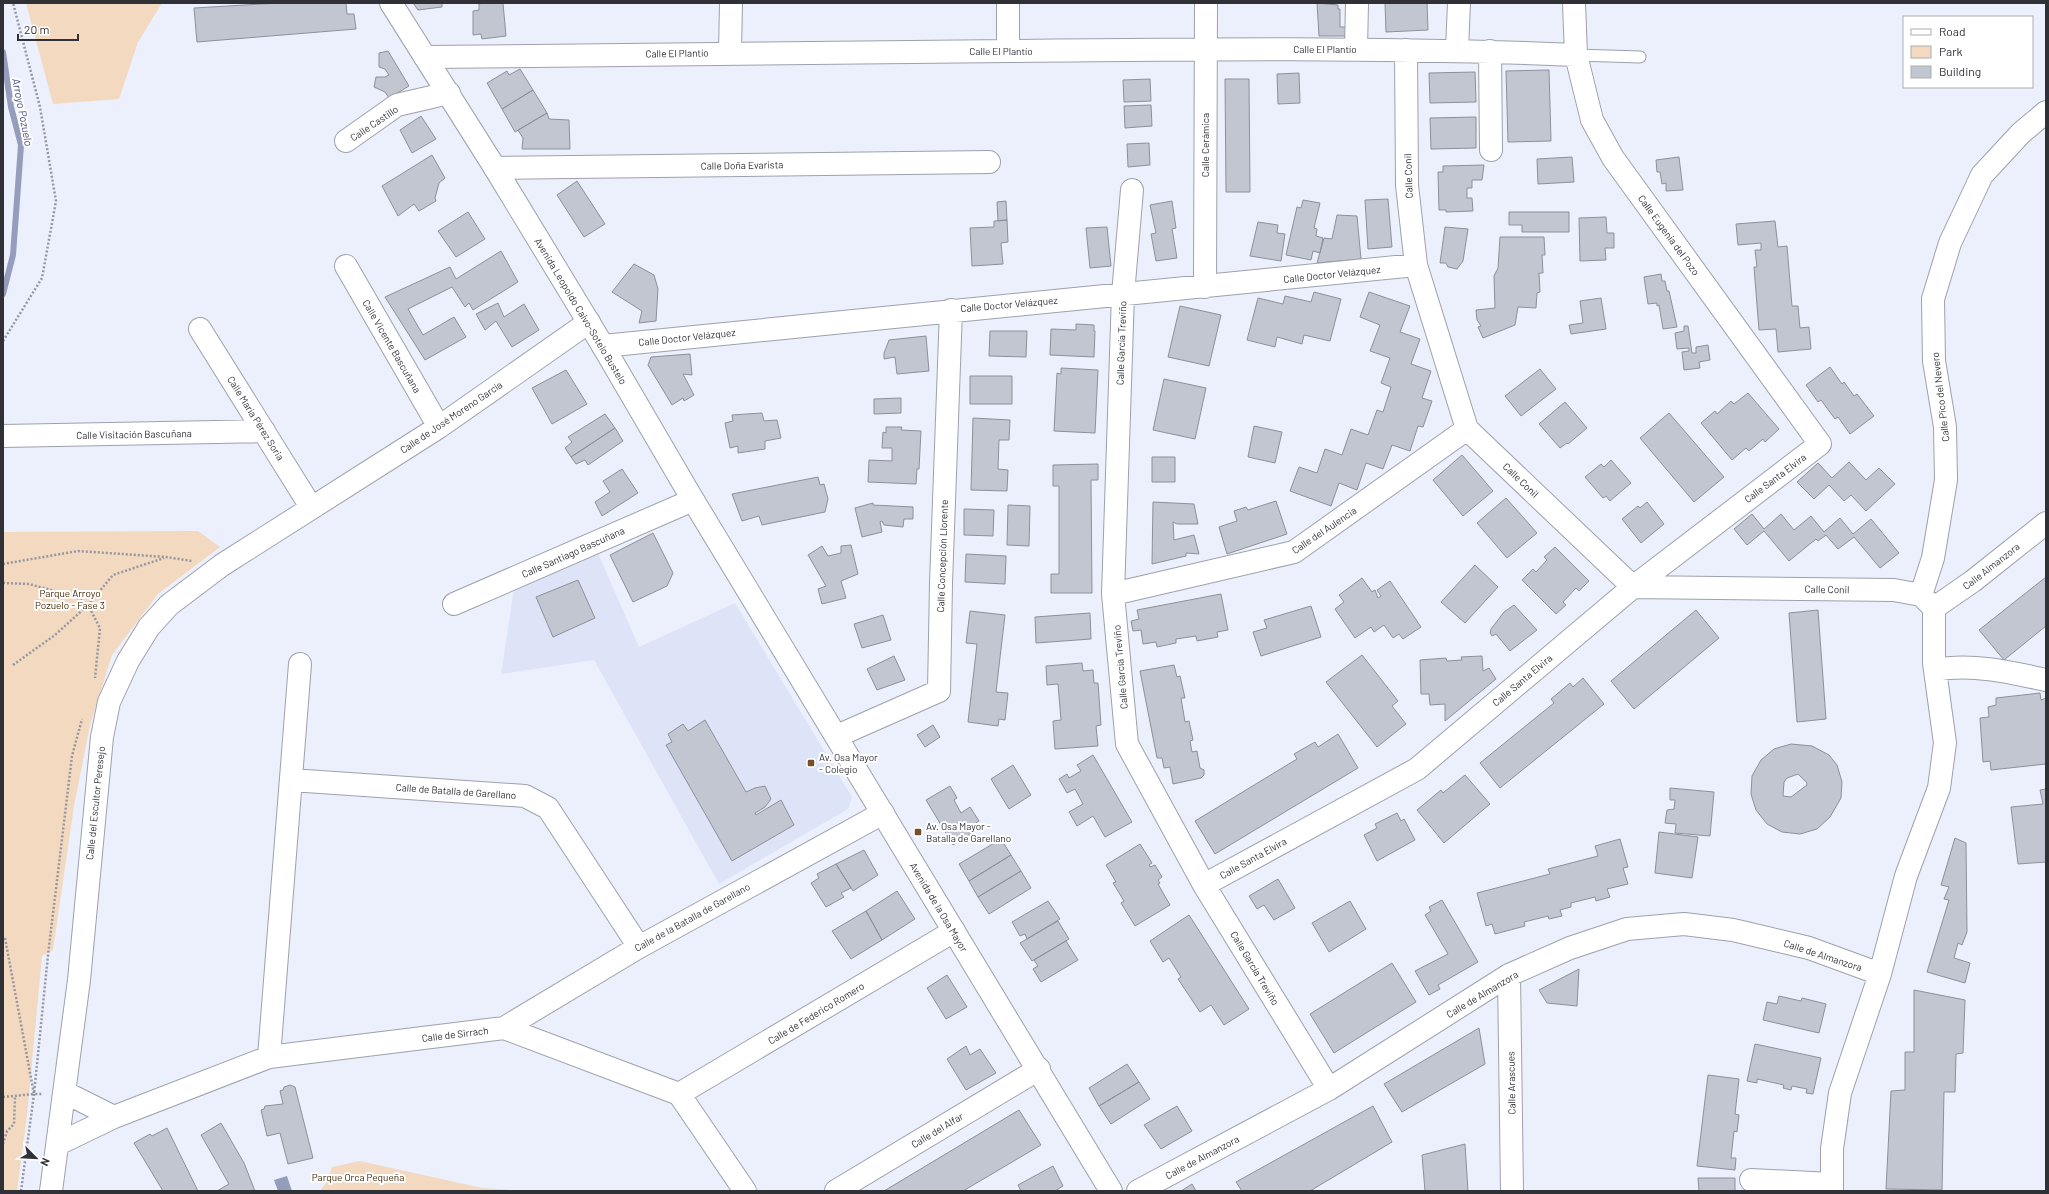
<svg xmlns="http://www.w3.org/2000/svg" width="2049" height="1194" font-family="Barlow,sans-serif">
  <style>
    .built { fill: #dee4f7 }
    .green { fill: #f2d9c0 }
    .water { fill: #949dbc }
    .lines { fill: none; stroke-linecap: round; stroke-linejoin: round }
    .stream { stroke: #949dbc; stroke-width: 6 }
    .building { fill: #c2c6d1; stroke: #8d909b; fill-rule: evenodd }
    .lane-casing { stroke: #9da1ac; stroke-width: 13 }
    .street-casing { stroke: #9da1ac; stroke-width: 24 }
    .secondary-casing { stroke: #9da1ac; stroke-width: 24 }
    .path { stroke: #9597a0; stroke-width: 2.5; stroke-dasharray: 2 2; stroke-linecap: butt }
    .lane { stroke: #fff; stroke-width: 11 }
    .street { stroke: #fff; stroke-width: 22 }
    .secondary { stroke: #fff; stroke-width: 22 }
    .poi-dot { fill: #745129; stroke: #fff; stroke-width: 1.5 }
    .labels { text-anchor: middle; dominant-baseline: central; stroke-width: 4; stroke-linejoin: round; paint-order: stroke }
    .street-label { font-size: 10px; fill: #303136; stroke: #fff }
    .park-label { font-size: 10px; fill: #442a07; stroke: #fff }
    .poi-label { font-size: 10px; fill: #303136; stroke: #fff; text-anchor: start }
    .water-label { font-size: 11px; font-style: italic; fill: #46517f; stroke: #fff }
  </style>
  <rect width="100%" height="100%" fill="#ecf0fc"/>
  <path class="built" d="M597,551L639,647L735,603L852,797L848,809L719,884L594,660L501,674L514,589Z"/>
  <path class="green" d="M26,3H162L138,42L119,99L53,104Z
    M198,531L220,547L158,594L112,655L90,725L74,806L53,950L42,956L27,1115L17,1191H3V532Z
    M360,1161L482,1188L529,1191H320L327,1181L332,1167Z"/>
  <path class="water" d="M287,1176L292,1191H278L274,1180Z"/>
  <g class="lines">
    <path class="stream" d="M3,52L11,107L21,145L13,255L3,294"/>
  </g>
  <path class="building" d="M279,3H346L347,14H354L356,29L197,42L194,8Z
    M413,3H442V7L418,10Z
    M484,3H503L506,36L482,39L481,34L473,35V11L479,10V4Z
    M1317,3L1338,5V9H1340V27H1349V36H1319Z
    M1385,3H1427L1428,30L1386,32Z
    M388,51L409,86L389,98L385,92L374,87L376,77H385L389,75L385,69L379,67V53Z
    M520,69L533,90L502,109L487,83L507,71L509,75Z
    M1549,70L1551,141L1508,142L1506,71Z
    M1475,72L1476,102L1430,103L1429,73Z
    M1299,73L1300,103L1278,104L1277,74Z
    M1150,79L1151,101L1124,102L1123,80Z
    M1225,79H1249L1250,192H1226Z
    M533,90L547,113L515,132L502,109Z
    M1151,105L1152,126L1125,128L1124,106Z
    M547,113L549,119L569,120L570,149H522L523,138L518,130Z
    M421,116L436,139L412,153L400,130Z
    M1476,117V148L1431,149L1430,118Z
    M1149,143L1150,165L1128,167L1127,144Z
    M432,155L445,178L439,183L435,198L436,201L419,211L414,204L398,216L382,186Z
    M1572,157L1574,182L1538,184L1537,159Z
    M1679,157L1683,190L1666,191V183L1662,184L1660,172H1657L1656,160Z
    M1484,165L1482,180H1472V188H1467V198H1472L1473,211L1446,212V210H1439L1438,172H1443V166Z
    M577,181L605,224L584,237L557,195Z
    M1388,199L1392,247L1368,249L1365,200Z
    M1303,200L1320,203L1314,228L1317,229L1316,236L1323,238L1320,253L1313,251L1311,260L1286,255L1297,207L1301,208Z
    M1006,201L1007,220L998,221L997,202Z
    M1172,201L1176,228L1172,229L1177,258L1156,261L1151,234L1156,233L1150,205Z
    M468,212L485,239L456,257L438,231Z
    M1509,212H1569V232H1522V225H1509Z
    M1337,215L1357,216L1361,259L1317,263L1324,238L1332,239Z
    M1606,217L1607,233H1614V248H1605L1606,260L1580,261L1579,218Z
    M1007,220L1008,242L1001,243L1003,264L972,266L970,228L994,227V221Z
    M1775,221L1778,247L1787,246L1792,306H1798L1800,328L1809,327L1811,349L1778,352L1776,329L1759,330L1754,267H1757L1755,250H1761V243L1738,245L1736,224Z
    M1258,222L1278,225L1277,233L1285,234L1281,261L1250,256Z
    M1107,227L1111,266L1090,268L1086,228Z
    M1445,227L1468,229L1463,261L1457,269L1448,267L1446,263H1440Z
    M1500,237H1544L1545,255H1542L1543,273H1539L1540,292L1537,293L1536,308L1518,307L1515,325L1483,338L1478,327L1481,326L1477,320L1476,310L1495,308L1494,276L1498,268Z
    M501,251L518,282L473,310L469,303L465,307L452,287L408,309L423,335L454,317L466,337L425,360L385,297L450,267L456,279Z
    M634,264L654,275L658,289L656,321L639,323L642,311L612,292Z
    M1661,274L1662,281H1665L1667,291H1669L1677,327L1663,329L1659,305L1657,306V303L1648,304L1644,277Z
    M1314,292L1341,299L1330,341L1304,335L1302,344L1277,337L1275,347L1247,340L1258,298L1283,304L1285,296L1311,302Z
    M1369,292L1410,306L1400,332L1420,339L1411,364L1431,371L1422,398L1432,401L1423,427L1418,426L1410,451L1392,445L1383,469L1366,463L1357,490L1339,483L1331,506L1290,491L1299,467L1317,473L1325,449L1342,455L1351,429L1368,435L1377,410L1383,412L1391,387L1381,383L1390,358L1370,351L1380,325L1360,317Z
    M1601,298L1606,329L1571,334L1569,325L1583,323L1580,301Z
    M498,303L504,317L524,304L539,330L512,347L496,321L485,330L476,314Z
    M1180,306L1221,315L1209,366L1168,357Z
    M1076,324L1094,325V331H1095L1094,357L1050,355L1051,329L1076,330Z
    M1684,326H1688L1692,353H1696V347L1708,345L1710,360L1699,362L1700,368L1684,370L1682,352L1689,351V348L1677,349L1675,333L1684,331Z
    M990,331H1027L1026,357L989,356Z
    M926,336L929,371L897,374L895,357L884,359V353L889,340Z
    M690,354L692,375L683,374L694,395L684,401L683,398L672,405L648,365L651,357Z
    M1830,367L1842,384L1844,382L1854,396L1857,394L1874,416L1850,434L1838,417L1835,419L1821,400L1818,402L1806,385Z
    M1061,368L1098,370L1095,433L1054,431L1057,373L1061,374Z
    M1540,369L1556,389L1521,416L1505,396Z
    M566,370L587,404L552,424L532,388Z
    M970,376H1012V404H970Z
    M1164,379L1206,388L1195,439L1153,430Z
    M1748,393L1779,429L1765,442L1763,439L1749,451L1746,448L1732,460L1701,423L1715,411L1717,414L1731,401L1734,404Z
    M901,398V413L874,414V399Z
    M1565,402L1587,428L1568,444L1567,443L1560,448L1539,424Z
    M762,413L764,421L777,420L781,438L765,441V449L738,453V446L730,448L725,423L733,421L732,415Z
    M1669,413L1724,477L1694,502L1640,438Z
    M605,414L615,428L571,457L565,448L572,442L568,437Z
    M973,418L1010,420L1009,440H999L998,469L1008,470L1007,491L971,490Z
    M1254,426L1282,432L1275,463L1248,457Z
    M886,427H902L901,430L921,431L919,469H917L916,484L868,482L869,460L892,461V448H882L883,432L886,433Z
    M615,428L623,441L588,465L585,460L576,464L571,457Z
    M1462,455L1493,491L1463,516L1433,480Z
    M1152,457H1175V482H1152Z
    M1611,460L1631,483L1610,501L1606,496L1603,498L1585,477L1601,464L1604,467Z
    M1849,462L1866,480L1879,468L1895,484L1866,511L1851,495L1844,501L1829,485L1814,499L1797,482L1818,463L1832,478Z
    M1098,464V480H1091L1092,593H1051V574H1059V486H1053V465Z
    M622,469L638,493L602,516L595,502L610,492L603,481Z
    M818,477L820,485L824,484L828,499L825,512L762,525L759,516L742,521L732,494Z
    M1506,498L1537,533L1507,558L1477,523Z
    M1276,501L1287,534L1227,554L1219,527L1237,521L1234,511L1246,507L1248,510Z
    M1153,502L1194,504L1198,524H1177L1173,522L1174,540L1194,535L1199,554L1186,553V556L1152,564Z
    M1647,502L1664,524L1641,543L1622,519L1638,506L1640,508Z
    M873,503V505L913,507V519H904L903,527L884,525L882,521L880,522L882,532L862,537L855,508Z
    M1008,505L1030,506L1029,546L1007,545Z
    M964,509L994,510L993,536L964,535Z
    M1752,514L1764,529L1781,514L1794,530L1811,516L1824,532L1840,518L1853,534L1871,519L1899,553L1880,568L1854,537L1838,549L1826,535L1818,541L1816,539L1789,561L1764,531L1747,545L1734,529Z
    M653,533L673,573L667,586L633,602L610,555Z
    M851,545L858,574L841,581L846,598L822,604L818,589L826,586L808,555L822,546L828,556L841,553V546Z
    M1555,547L1589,581L1579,591L1576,588L1563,602L1566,605L1556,614L1522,580L1533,569L1536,572L1547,560L1544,557Z
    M966,554L1006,556L1005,584L965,582Z
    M1475,565L1498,587L1465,623L1441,602Z
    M2046,577V626L2004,660L1979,630Z
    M1362,578L1372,592L1375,590L1378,598L1381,596L1377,590L1390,581L1421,627L1403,639L1399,634L1393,638L1384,625L1374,632L1371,627L1355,638L1335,609L1344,602L1339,595Z
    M578,580L595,618L553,637L536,597Z
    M1221,594L1228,630L1217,632L1218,637L1197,641L1196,636L1176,639V643L1157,647L1156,642L1143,644L1141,630L1133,631L1131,621L1139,619L1137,610Z
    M1514,605L1537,630L1510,651L1496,634L1492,636L1490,633L1491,629L1504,612Z
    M1311,606L1321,637L1261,656L1253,632L1267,628L1264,620Z
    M1696,610L1719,638L1634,709L1611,681Z
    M1818,610L1826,719L1797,722L1789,613Z
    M970,611L1005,615L996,692L1008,693L1005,720L999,719L998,726L968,722L977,644L966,643Z
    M1090,613L1091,639L1036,643L1035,617Z
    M883,615L891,640L862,648L854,624Z
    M1362,655L1398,701L1392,706L1406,724L1377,747L1326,682Z
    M894,656L905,680L877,690L867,669Z
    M1482,656L1483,671L1489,668L1496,679L1445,721V704L1430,705L1429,694H1421L1420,660L1446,658L1447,661L1462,660L1461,657Z
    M1082,663L1083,671L1093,670L1094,683H1098L1101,725L1096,726L1098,746L1055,749L1053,721L1061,720L1058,684L1047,685L1046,666Z
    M1174,665L1177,677L1180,676L1185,698H1181L1185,722L1189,721L1193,740L1190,741L1192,752L1197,751L1200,768L1204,770V775L1201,778L1173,784L1170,767L1164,768L1162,758H1157L1140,671Z
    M1583,678L1604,704L1500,788L1480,763L1554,703L1551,699L1570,683L1573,687Z
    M2040,693L2041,700L2046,698V764L1991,770L1990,761L1983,762L1980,718L1989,717L1988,707L1996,705V698Z
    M705,720L746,792L755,788L765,786L771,799L765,807L755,813L756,815L781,800L794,825L732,861L666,745L672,742L668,734L683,724L688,731Z
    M933,725L940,737L925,747L917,735Z
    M1338,734L1358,768L1215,854L1195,821L1297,759L1294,754L1315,742L1318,747Z
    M1791,744L1812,746L1829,755L1837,765L1842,782L1841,798L1830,817L1817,829L1800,834L1782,832L1767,824L1756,810L1751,794L1752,776L1761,760L1774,749ZM1798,774L1807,783V785L1791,797L1783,796L1784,782L1787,778Z
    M1093,755L1132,822L1105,837L1093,816L1077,826L1069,812L1083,804L1075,789L1067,793L1059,779L1067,774L1069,778L1081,771L1077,765Z
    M1013,765L1031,795L1009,809L991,779Z
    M1465,775L1490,804L1444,843L1417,810L1441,790L1443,793Z
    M950,786L957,798L954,800L961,813L970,807L979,821L970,827L973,832L953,845L926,800Z
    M1670,788L1714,792L1710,836L1675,833L1676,824L1665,823L1667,810L1674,809L1675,800H1670Z
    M2046,789V862L2018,864L2011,807L2043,804L2040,790Z
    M1397,813L1401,821L1404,819L1415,840L1377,861L1364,835L1377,828L1375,824Z
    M1659,832L1698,837L1692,878L1655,873Z
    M1955,838L1966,843L1967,932L1962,945L1958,943L1954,958L1970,963L1965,983L1927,972L1949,900L1944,899L1949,887L1941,885Z
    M1001,839L1011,855L969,881L959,864Z
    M1620,839L1628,867L1623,868L1628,884L1607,889L1610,897L1596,901L1595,897L1571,903V907L1560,910L1562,916L1549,919L1548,916L1524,922L1525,926L1495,934L1492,924L1486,926L1477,893L1550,874L1548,869L1598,856L1595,846Z
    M1140,844L1152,863L1149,865L1150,867L1155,865L1162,877L1158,880L1160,883L1158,884L1170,905L1135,926L1121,903L1124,901L1113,883L1116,882L1106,865Z
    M864,850L878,875L853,891L836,864Z
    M1011,855L1021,871L978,897L969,881Z
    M836,864L851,888L841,893L844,897L826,907L811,883L819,878L817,874Z
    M1021,871L1031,888L989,914L978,897Z
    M1278,879L1295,908L1274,920L1264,905L1257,909L1249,896Z
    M897,891L915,919L882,940L866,911Z
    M1442,900L1478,962L1438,985L1440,989L1429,995L1415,971L1448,954L1425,915L1431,911L1429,907Z
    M1048,901L1060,919L1027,939L1025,934L1020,936L1012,922Z
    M1350,901L1366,929L1329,952L1312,923Z
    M866,911L882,940L851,959L832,931Z
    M1189,915L1249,1009L1224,1025L1211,1005L1200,1012L1178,979L1181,977L1169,958L1163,962L1150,941Z
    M1058,921L1069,939L1032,961L1020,943Z
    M1066,941L1078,960L1041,982L1033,969L1038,966L1034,960Z
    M1392,963L1416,1002L1334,1053L1310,1014Z
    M1579,969L1577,1006L1547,1003L1539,990Z
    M947,975L967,1007L946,1019L927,988Z
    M1914,990L1965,1000L1963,1053L1956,1054L1955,1092H1944L1942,1190L1886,1189L1891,1091L1905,1090V1052H1914Z
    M1779,996L1801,1001L1802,998L1826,1004L1819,1033L1763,1020L1767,1002L1777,1004Z
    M1479,1028L1485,1064L1402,1112L1384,1084Z
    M1755,1044L1821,1058L1813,1094L1806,1093L1807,1089L1792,1086L1791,1090L1783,1088L1784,1085L1757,1079V1083L1747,1081Z
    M966,1046L970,1055L980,1049L996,1073L966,1090L947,1059Z
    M1127,1064L1139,1082L1099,1106L1089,1088Z
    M1708,1075L1739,1079L1735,1114L1739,1115L1737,1132L1734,1131L1731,1158H1736L1735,1170L1697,1166Z
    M1139,1082L1150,1099L1111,1124L1099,1106Z
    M290,1085L295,1087L313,1158L288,1164L280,1133L267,1136L261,1110L264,1109L265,1106L283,1104L280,1091L283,1090L284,1087Z
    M1177,1106L1192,1131L1161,1149L1144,1125Z
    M1373,1106L1392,1142L1310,1191H1242L1236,1182Z
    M1019,1110L1041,1145L963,1191H884Z
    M221,1123L244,1163L255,1191H217L229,1184L201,1135Z
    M167,1128L198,1191H163L134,1143L150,1134L152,1136Z
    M1465,1144L1468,1191H1425L1422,1155Z
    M1053,1166L1063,1186L1055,1191H1021L1018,1185Z
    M1698,1178H1735V1191H1699Z
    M1192,1184L1196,1191H1181Z"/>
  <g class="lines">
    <defs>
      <path id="lane" d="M1576,55L1640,57"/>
      <path id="street" d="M1008,3V51
        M1356,49L1357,3
        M1406,50L1407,185L1416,265L1467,429L1633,587L1894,590L1921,595L1934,608
        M1457,50L1459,3
        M1490,51L1491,150
        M730,52L731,3
        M425,57C620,54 815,52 1009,51C1198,49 1387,47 1576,55
        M346,141L397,105L449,93
        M495,168L989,162
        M1132,190L1123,294L1113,594L1127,744L1204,885L1329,1089
        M346,266L439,427
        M1205,287L1206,3
        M200,329L311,507
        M603,346L1416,265
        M3,436L264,431
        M1113,594L1294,552L1467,429
        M1921,595L1933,558L1946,480L1945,427L1934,361L1933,299L1950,243L1982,175L2021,133L2046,112
        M454,604L693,500
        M1934,608L1973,581L2046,523
        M1935,670C1971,663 2010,672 2046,680
        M837,736L939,691L941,583L951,310
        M291,780L525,796L548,808L639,947
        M1204,885L1417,769L1633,587L1820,444L1613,158L1592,120L1576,55L1574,3
        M1509,975L1512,1191
        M504,1028L639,947L883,813
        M269,1057L300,664
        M64,1092L114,1117
        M679,1094L954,931
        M58,1144L114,1117L269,1057L504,1028L679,1094L745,1191
        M1751,1180L1832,1184
        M51,1191L79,980L102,737L109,702L128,661L149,627L169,605L222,565L439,427L589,322
        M836,1191L1039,1069
        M1138,1191L1329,1089L1509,975L1570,948L1627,929L1684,924L1733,930L1809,948L1880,974
        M1832,1191V1149L1840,1093L1880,974L1906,876L1939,788L1945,743L1934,663V608"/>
      <path id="secondary" d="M391,3L495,168L603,346L693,500L1111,1191"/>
    </defs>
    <use href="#lane" class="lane-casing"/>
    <use href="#street" class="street-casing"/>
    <use href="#secondary" class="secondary-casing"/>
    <path class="path" d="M3,341L42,278L56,201L40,107L13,3
      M3,564L78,551L166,557L192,561
      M3,583L29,584L76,597L88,605L100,628L95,678
      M13,665L55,635L88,605L113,575L164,558
      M5,938L34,1094H43
      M3,1097L34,1094
      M3,1144L7,1131L14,1124L15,1097
      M21,1191L34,1094L48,955L72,756L82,719"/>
    <use href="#lane" class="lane"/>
    <use href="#street" class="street"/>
    <use href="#secondary" class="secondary"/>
  </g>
  <g class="poi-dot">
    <rect x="807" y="759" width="8" height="8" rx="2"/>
    <rect x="914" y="828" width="8" height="8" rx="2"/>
  </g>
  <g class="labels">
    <g class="street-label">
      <text x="1325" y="49">Calle El Plantío</text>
      <text x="1001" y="51">Calle El Plantío</text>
      <text transform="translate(677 53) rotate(-1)">Calle El Plantío</text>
      <text transform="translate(374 123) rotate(-34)">Calle Castillo</text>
      <text transform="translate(1205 145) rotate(-90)">Calle Cerámica</text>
      <text transform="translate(742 165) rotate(-1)">Calle Doña Evarista</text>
      <text transform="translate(1408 176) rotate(-92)">Calle Conil</text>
      <text transform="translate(1669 235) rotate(54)">Calle Eugenia del Pozo</text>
      <text transform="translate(1332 274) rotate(-6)">Calle Doctor Velázquez</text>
      <text transform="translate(1009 304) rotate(-5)">Calle Doctor Velázquez</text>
      <text transform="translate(581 311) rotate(59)">Avenida Leopoldo Calvo-Sotelo Bustelo</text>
      <text transform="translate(687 337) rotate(-6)">Calle Doctor Velázquez</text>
      <text transform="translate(1121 343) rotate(-88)">Calle García Treviño</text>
      <text transform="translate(392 346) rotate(60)">Calle Vicente Bascuñana</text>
      <text transform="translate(1940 397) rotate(-97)">Calle Pico del Nevero</text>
      <text transform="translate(451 417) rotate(-34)">Calle de José Moreno García</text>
      <text transform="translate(256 418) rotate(58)">Calle María Pérez Soria</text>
      <text transform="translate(134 434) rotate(-1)">Calle Visitación Bascuñana</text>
      <text transform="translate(1775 478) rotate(-37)">Calle Santa Elvira</text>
      <text transform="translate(1521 480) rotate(44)">Calle Conil</text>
      <text transform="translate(1324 530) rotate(-34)">Calle del Aulencia</text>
      <text transform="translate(573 552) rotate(-24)">Calle Santiago Bascuñana</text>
      <text transform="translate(942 556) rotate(-88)">Calle Concepción Llorente</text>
      <text transform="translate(1991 566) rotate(-38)">Calle Almanzora</text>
      <text transform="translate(1827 589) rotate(1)">Calle Conil</text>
      <text transform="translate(1120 667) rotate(-95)">Calle García Treviño</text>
      <text transform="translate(1522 680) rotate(-40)">Calle Santa Elvira</text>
      <text transform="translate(456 791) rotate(4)">Calle de Batalla de Garellano</text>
      <text transform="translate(95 803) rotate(-84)">Calle del Escultor Peresejo</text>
      <text transform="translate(1253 858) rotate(-29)">Calle Santa Elvira</text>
      <text transform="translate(939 907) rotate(59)">Avenida de la Osa Mayor</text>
      <text transform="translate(692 917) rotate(-29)">Calle de la Batalla de Garellano</text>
      <text transform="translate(1823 955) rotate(18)">Calle de Almanzora</text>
      <text transform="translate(1255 968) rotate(59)">Calle García Treviño</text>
      <text transform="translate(1482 994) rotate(-31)">Calle de Almanzora</text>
      <text transform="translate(816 1013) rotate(-31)">Calle de Federico Romero</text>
      <text transform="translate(455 1034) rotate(-7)">Calle de Sirrach</text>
      <text transform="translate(1511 1083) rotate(-91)">Calle Arascues</text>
      <text transform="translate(937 1130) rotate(-31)">Calle del Alfar</text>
      <text transform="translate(1202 1157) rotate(-28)">Calle de Almanzora</text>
    </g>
    <g class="park-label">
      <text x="70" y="593">Parque Arroyo<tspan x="70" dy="12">Pozuelo - Fase 3</tspan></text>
      <text x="358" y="1177">Parque Orca Pequeña</text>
    </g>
    <g class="poi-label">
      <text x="819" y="757">Av. Osa Mayor<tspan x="819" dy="12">- Colegio</tspan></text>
      <text x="926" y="826">Av. Osa Mayor -<tspan x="926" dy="12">Batalla de Garellano</tspan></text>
    </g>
    <g class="water-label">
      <text transform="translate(23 112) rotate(79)">Arroyo Pozuelo</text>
    </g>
  </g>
  <rect width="2049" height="1194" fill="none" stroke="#303136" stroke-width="8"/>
  <rect x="1903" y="16" width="130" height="72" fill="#ffffff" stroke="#acadaf"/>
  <rect x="1911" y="29" width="20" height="6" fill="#ffffff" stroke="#acadaf"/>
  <text x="1939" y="36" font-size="12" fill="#303136">Road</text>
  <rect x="1911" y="46" width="20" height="12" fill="#f2d9c0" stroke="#acadaf"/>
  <text x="1939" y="56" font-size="12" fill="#303136">Park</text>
  <rect x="1911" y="66" width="20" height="12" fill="#c2c6d1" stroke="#acadaf"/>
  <text x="1939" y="76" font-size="12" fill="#303136">Building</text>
  <g transform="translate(36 1158) rotate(114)" stroke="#ffffff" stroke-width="3" paint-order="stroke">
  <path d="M0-3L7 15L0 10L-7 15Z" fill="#303136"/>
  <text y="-6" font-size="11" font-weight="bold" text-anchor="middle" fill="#303136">N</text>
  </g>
  <path d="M18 34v6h60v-6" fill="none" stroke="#303136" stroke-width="2"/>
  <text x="24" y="34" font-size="12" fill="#303136" stroke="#ffffff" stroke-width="3" paint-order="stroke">20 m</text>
</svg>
